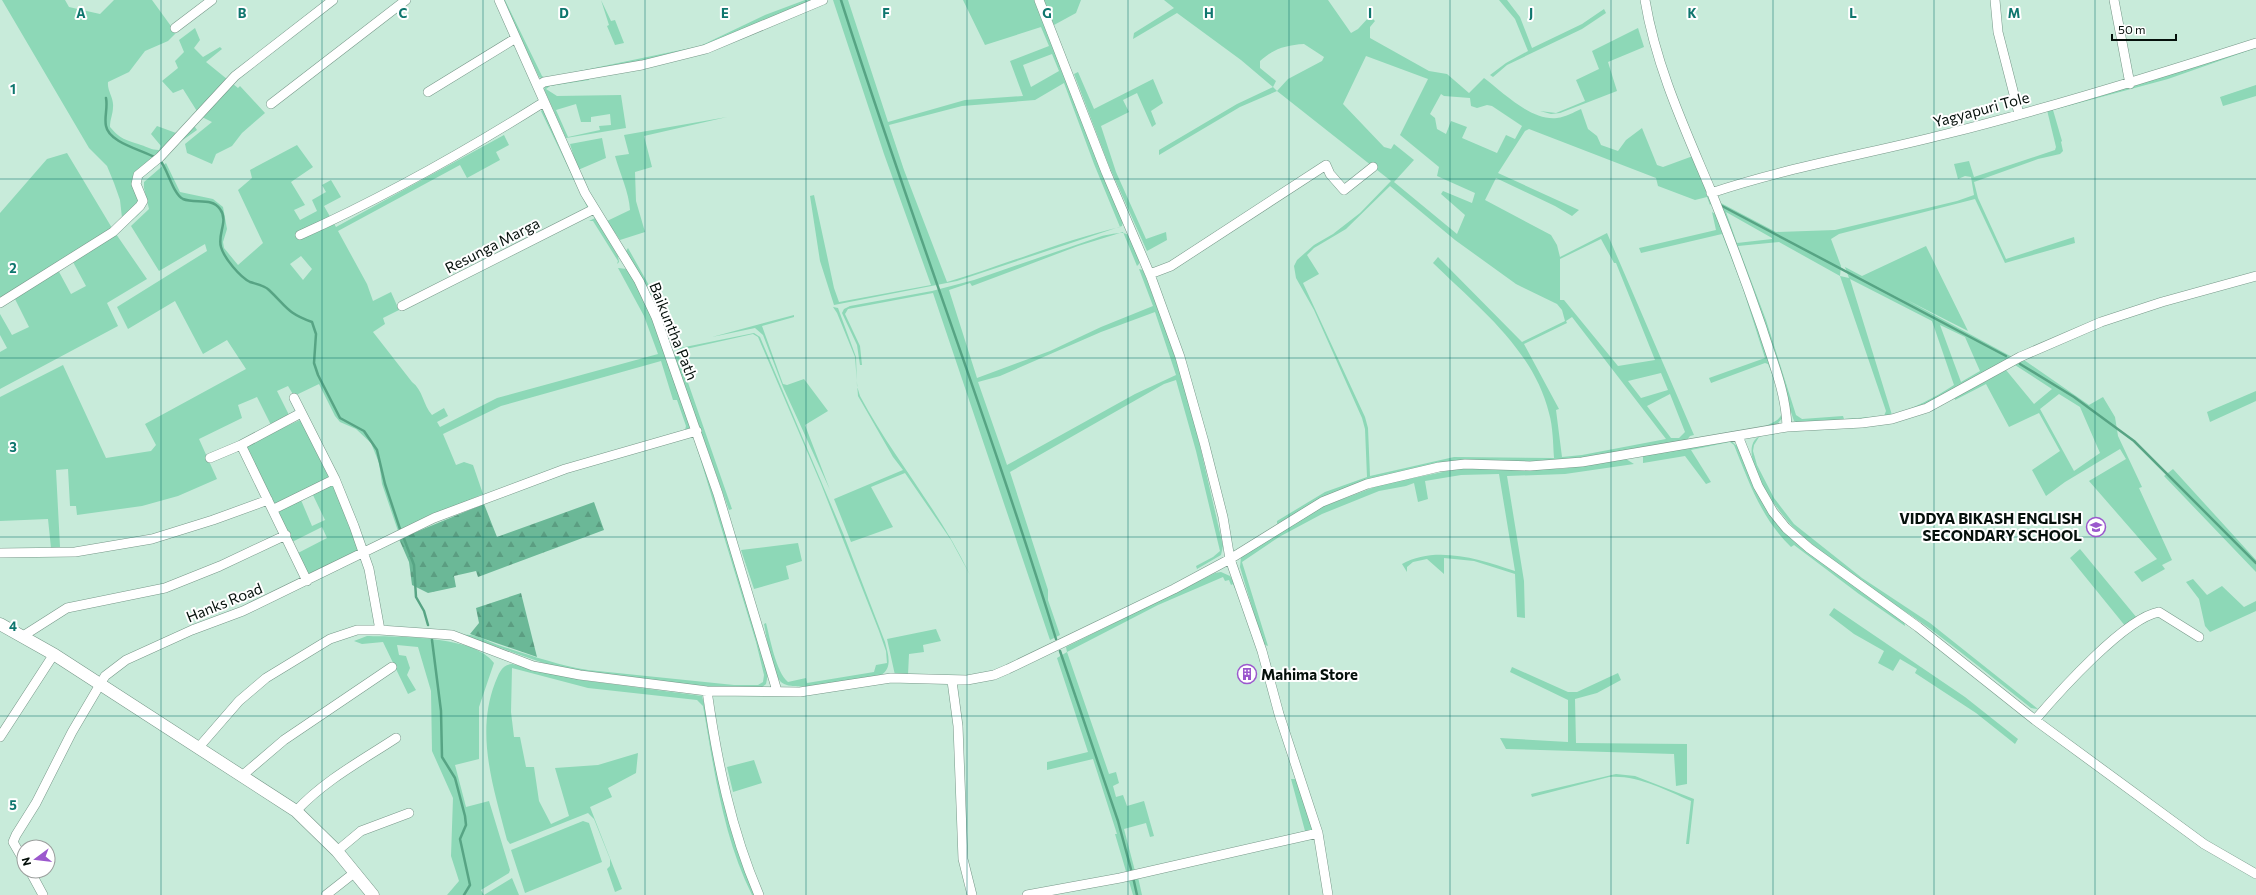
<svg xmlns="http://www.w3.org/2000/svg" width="2256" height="895" font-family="Commissioner,sans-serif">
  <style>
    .grass { fill: #8dd8b7; fill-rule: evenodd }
    .forest { fill: url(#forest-firs) }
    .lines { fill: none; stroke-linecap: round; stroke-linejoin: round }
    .stream { stroke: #57a484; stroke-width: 2.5 }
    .minor-casing { stroke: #779889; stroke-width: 10 }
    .tertiary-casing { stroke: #779889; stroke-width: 13 }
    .minor { stroke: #fff; stroke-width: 9 }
    .tertiary { stroke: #fff; stroke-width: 12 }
    .grid { fill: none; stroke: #0f766e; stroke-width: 1; stroke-opacity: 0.55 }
    .labels { text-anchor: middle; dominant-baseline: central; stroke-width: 4; stroke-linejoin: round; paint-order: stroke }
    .street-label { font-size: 15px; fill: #05100b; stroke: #fff }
    .poi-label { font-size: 15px; font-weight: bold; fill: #05100b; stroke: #fff; text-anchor: end }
    .grid-label { font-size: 13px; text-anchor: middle; font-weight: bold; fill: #0f766e; stroke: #fff; stroke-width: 4; stroke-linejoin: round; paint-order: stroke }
  </style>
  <defs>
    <pattern id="forest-firs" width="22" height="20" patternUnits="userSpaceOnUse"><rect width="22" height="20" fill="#6bb897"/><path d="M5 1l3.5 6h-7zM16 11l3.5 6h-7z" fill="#5b9d81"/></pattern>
  </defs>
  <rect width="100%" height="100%" fill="#c8ebda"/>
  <path class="grass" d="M2,0H65L69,7L100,14L114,0H152L176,33L168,41L145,51L129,72L108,82C107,91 114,98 113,107C113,114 110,119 110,127C120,139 126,140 141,145C148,147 151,150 159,150L161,146L151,134L157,126L176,133L191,121L197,130L170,149L165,159L142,178L140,182C146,210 147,209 123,227L120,200L114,183L107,166L89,148Z
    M503,0H505L542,76L546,78L700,46L765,15L805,0H815L713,44L652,60L543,79L539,77Z
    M601,0L611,21L615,20L624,43L615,45L607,26L609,25Z
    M833,0H848L888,122L965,100L1023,96L1010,61L1049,46L1041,27L985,45L963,0H1035L1123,222L1122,226L957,281L834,305L820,261L810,196L814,195L834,288L839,302L931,285L884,154ZM1052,54L1059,71L1031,87L1023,65ZM1064,83L1094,164L1120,227C1061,241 1005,265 947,282L904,170L889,125L962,106L1035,100Z
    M1043,0H1081L1076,13L1054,25Z
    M1164,0H1328L1351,33L1358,29L1370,16L1375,21L1370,27V38L1429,71L1447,74L1469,93L1484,78C1504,93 1531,121 1557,118C1566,117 1574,112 1581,109L1588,129L1597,136L1601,145L1618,151L1626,140L1642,128L1657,165L1663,167L1693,156L1712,203L1710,205L1707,197L1695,200L1658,186L1656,178L1529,129L1525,131L1498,173L1579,210L1572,216L1555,206L1496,178L1485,200L1551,235L1557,245L1560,257L1607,233L1694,435L1690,436L1686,441L1604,455L1552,462L1464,461L1325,497L1277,524V521L1325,492L1367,477L1365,429L1362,418L1314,310L1296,278L1294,266L1297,260L1314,245L1333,234L1360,213L1391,181L1277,91L1240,107L1159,155V150L1237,104L1273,87L1241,60L1177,13L1133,39L1134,33L1174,8ZM1304,44L1324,57L1322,61L1288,79L1277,91L1273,87L1276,81L1260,68V61C1273,49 1286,45 1304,44ZM1366,56L1428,79L1400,135L1439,167L1437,176L1475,193L1472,203L1443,191L1441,194L1465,215L1457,234L1394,182L1414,160L1394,144L1391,149L1384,147L1343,104ZM1441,94L1444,96L1470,98L1471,106L1477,108L1487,105L1492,106L1522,126L1515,139L1506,135L1497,153L1462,138L1467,127L1451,121L1446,134L1437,129L1435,118L1430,114ZM1390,186L1455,240L1516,284L1557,304L1562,310L1565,321L1522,342L1438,257L1433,263C1478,307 1533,349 1549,413C1553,427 1553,443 1554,458L1454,457L1370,476L1368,428L1365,417L1303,283L1319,274L1307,255L1314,248L1346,229ZM1601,239L1614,263H1616L1655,360L1618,366L1564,300H1560V259ZM1572,317L1666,439L1582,455L1562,457L1556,410L1559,409L1524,344L1567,323L1566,321ZM1661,373L1668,390L1641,398L1628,381ZM1670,394L1685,432L1679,438H1671L1647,406Z
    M1499,0H1507L1520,17L1532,48L1582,24L1604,9L1606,13L1582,29L1507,65L1493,77L1490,75L1506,63L1528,51L1515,19Z
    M195,28L200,40L194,48L203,57L220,47L222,49L206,62L238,88L240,86L265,113L242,133L232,146L216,154L212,164L187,153L185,144L212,122L200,116L183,89L173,93L162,81L178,68L175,61L184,52L179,40Z
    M1638,28L1644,47L1608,62L1617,91L1560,113L1551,114L1540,111L1556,113L1585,101L1576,80L1599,69L1592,51Z
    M2256,45V48L2168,79L2053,110L2062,141L2061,142L2063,151L2060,154L2038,159L1974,182L1978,198L2006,259L2074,237L2075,243L2005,263L1975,199L1839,234L1831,239L1841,266L1840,276L1849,278L1845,267L1862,276L1926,246L1968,331L1905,299L2014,358L1923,406L1884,418L1798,423L1794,421L1719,202L1776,232L1835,230L1957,201L1974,195L1971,177L1965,176L1958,179L1954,164L1969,161L1974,177L2055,150L2056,147L2047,110ZM1726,212L1772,238V239L1737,243ZM1779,242L1840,276L1886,411L1884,416L1844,419L1843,416L1802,419L1796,415L1766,320L1738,246ZM1850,279L1932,321L1954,385C1934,398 1915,408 1892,415ZM1940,325L1965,337L1980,371L1961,382Z
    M1078,72L1094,109L1153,79L1163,103L1151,111L1156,124L1152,127L1137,93L1123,100L1129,112L1101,126L1116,172L1146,239L1166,232L1167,240L1147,251L1109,166L1074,74Z
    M589,78V80L550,86L546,89L557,96L621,95L626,128L566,138L544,89L546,86ZM576,104L581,122H591V117L610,114L611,125L599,126L600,130L568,137L556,110Z
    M2256,85V96L2223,106L2220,97Z
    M544,109L559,147L591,211H589L541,111Z
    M727,117L644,136L652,167L635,172L636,201L645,232L620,240L607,221L630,210C629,192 620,174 615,156L629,154L624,135Z
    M504,135L509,145L496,152L500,160L467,178L460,165L338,231L367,284L373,301L391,292L399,310L383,318L385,324L373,332L412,382C423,390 423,405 432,415L444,408L448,416L437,422L440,427L497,398L658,354L644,316L618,268L627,269C657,318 672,373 691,427L689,431L685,430L686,426L677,400H673L661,361L501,406L443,434L456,465L464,462L473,465L483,494L398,531L382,484L379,463L371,443L356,429L340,422L335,416L319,384L294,396L288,386L277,391L290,417L271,425L257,397L238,405L242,418L199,439L217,479L178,496L142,506L77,515L76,506H70L68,469L56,470L60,547L51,548L48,519L0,521V397L63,365L106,458L151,451L156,445L145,424L246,369L227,340L203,354L175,301L128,329L117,307L207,251L205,244L159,271L131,226L149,209L144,188V182L166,163L180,192L213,199L223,207L227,229L223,242L224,248L238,265L263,243L238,190L252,178L250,170L297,145L313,167L291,182L305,205L294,210L300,220L317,211L312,200L326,192L322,185L331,180L341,197L324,206L336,227ZM301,256L312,269L303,280L290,264Z
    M602,138L606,158L578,170L570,144Z
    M67,153L112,228L0,301V213L47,159Z
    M1712,212L1717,215L1780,392L1784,416L1778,423L1767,428L1766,426C1771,423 1779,421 1781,415C1786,406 1772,374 1768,364L1765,363L1711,383L1709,378L1765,358L1742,286L1722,234L1641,253L1639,248L1716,230Z
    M595,218L618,256L619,262L617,264L618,261L593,221H589Z
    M1123,232L1078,246L972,286L970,283L949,290L977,378L1050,351L1101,327L1153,306L1139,269L1143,270L1167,333L1190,403L1223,546L1221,555L1197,569L1196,566L1213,557L1220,551L1196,451L1176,380L1164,384L1010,472L1048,590V600L1060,635L1050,640L933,293L848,309L845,314L860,346L862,365H860L857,345L842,313L844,309L850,306L932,291L974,280L1102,236C1134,229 1128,233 1139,261V264L1137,266ZM1155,312L1176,375L1135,394L1007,465L978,382L1000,376L1101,332Z
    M116,234L147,279L107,303L118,326L0,389V352L7,348L0,335V314L12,335L29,327L15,299L58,270L71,294L86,286L73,262Z
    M628,248L655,296L675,346L668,339L643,282L626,251Z
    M833,307L838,308L856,357L857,386L860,396C893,458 940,511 970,575L951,540L905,473L871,487L893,527L851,542L834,499L903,470L893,457L858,396L855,357L837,313Z
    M794,315V317L762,326L783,384L787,385L804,379L828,411L805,425L830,490L783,387L763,335L755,328L712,337Z
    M754,333L760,337L843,533L885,642C888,654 893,668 881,675C862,678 793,694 781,682C771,672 767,638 764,624L766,623C770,638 776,672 788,682L806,678L807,683L874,672L876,665L887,663L886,651L879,631L821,484L758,337L753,334L677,351L732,509L729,510L674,356C676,352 677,350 680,348Z
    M2024,360L2089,405L2103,397L2115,417L2118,436L2142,487L2139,488L2172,560L2162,565L2165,569L2142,582L2134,572L2157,559L2089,481L2126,459L2120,449L2065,482L2046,496L2032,470L2060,451L2039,413L2009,427L1986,384L1955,400V398L2006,370L2034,404L2052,389L2015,365ZM2059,394L2080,407L2100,453L2074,471L2040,409Z
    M2256,391V401L2210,422L2207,412Z
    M300,420L333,476L274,504L244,446Z
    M1765,434L1759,437L1754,445L1753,451L1757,465L1774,498L1794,524L1862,578L1930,623L2038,709L2031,708C1997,681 1964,654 1929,628C1884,596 1835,567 1795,529C1780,515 1727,443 1765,434Z
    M693,435L739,571L768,674L766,684L761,688L684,685L555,667L463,635C475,633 487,641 498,645C527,654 557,665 588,670L734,685H758L763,682L764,675L756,642Z
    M1730,440L1737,446C1751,477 1762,508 1785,532L1904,620L1905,626L1859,594L1794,545L1791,547C1761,518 1749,482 1734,445L1730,442L1691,450L1711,482L1706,484L1685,456L1643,463V456Z
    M1626,459L1634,464L1565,474L1507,476L1524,581L1525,618L1517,617L1515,574L1474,561L1444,558V574L1427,559L1413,562L1407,567V572L1402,564C1435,545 1480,559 1515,571L1499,474L1461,475L1425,481L1428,499L1418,502L1414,483L1406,486L1379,491L1322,514L1279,537L1242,562L1268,646L1263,644L1240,567L1241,557L1319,508L1380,485L1457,469H1562Z
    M2173,469L2256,560V572L2164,476Z
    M331,484L340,487L366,547L310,574L307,573L298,553L327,538L322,527L292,542L277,511L301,500L312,526L325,520L312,493Z
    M798,543L802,561L786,566L789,579L754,589L741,550Z
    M2080,549L2137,618L2126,627L2070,558Z
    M1221,572L1230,576L1237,589H1235L1233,584L1231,585L1229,580L1225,581L1223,577L1158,605L1067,652L1109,774L1116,772L1119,783L1113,786L1116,797L1123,795L1127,806L1144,801L1154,836L1150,837L1146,823L1124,829L1135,871L1200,857L1305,831L1291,779H1295L1299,784L1315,837L1138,877L1142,895H1133L1115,834H1117L1093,759L1047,770V762L1088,752L1057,658L1067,652L1066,647L1215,573Z
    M2193,579L2207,595L2222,586L2244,607L2256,601V611L2210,632L2205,626L2199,599L2186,582Z
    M1834,608L1965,697L2018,739L2015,744L1976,713L1915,673L1917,669L1900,659L1893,671L1878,663L1884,651L1854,634L1829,615Z
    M936,629L941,641L923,645L924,652L909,654L908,675H895L887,639Z
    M367,636C398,637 474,635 494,663L479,707V759L455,765L466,807L489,801L510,870L509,873L481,890L484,895L512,878L519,895H447L459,881L451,856L453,798L432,751L431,691L418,647L397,645L399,655L406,656L410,668L407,675L416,690L408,694L383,642L362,644L354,641Z
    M512,664L581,680L702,696L755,895H752C723,837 714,769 703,706L697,700L588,688L512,668L511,712L514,737H520L526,767H534L539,801L551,824L569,816L555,768L598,765L638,753L636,773L608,788L612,797L590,807L622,889L615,892L607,869L610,866V859L594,819L588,813L510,844L507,840C494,789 475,735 495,683C499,674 501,665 512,664Z
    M1512,667L1568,692H1577L1618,673L1621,680L1597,693L1575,699L1576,743L1687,744V784L1676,786L1674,754L1506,749L1500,738L1568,742V700L1510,672Z
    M754,760L762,783L733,792L727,767Z
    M1616,774L1635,776L1694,799L1689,844H1686L1691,801C1665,790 1638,775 1609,777L1532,797L1531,794Z
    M583,821L589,823L602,862L525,893L511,850Z"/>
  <path class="forest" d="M594,502L604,530L478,577L476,571L454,576L456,587L428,593L412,585L409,562L399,539L484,504L497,537Z
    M521,593L537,657L470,634L479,623L476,608Z"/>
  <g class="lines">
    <path class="stream" d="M841,0C909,214 990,424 1056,639
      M106,98C108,108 104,117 106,126C109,143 143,150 156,158
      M160,160C168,170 173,194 183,199C195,204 212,197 220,209C229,221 217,234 221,247C224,258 240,277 250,282C256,284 264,285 269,290C287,307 287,313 312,322L316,334L314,363L318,375L340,418L364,431L377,450L385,484L401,532
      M1722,206L2006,356
      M2020,364L2074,397L2134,441L2256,563
      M403,536L414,565L416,597L424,611L428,625
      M432,640L441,711L442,757L455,778L465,816L466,825L460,839L470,885L464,895
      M1060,651L1118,821L1132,873
      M1133,877L1137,895"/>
    <defs>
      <path id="minor" d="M499,0L585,193L639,281L656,317L718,494L777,691
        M1039,0L1106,172L1151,277L1180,357L1204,442L1223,517L1230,559L1262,651L1279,714L1318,833L1328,895
        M1645,0C1656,67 1685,129 1711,191C1729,236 1746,282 1762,328C1772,360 1786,392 1787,427
        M1995,0L1998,32L2019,114
        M2114,0L2130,84
        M175,28L212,0
        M538,86L544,82L642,65L706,49L823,0
        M428,92L516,38
        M271,104L406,0
        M1711,193C1788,167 1868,154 1946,134C2050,108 2153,76 2256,43
        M300,235C385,197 466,151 544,102
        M1150,274L1171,266L1326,165L1330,174L1344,190L1373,167
        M0,303L113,232L140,206L143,201L136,184L138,175L160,157L235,76L333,0
        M402,306L594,209
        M294,398L335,479L354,526L369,569L380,630
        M301,413L241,445L307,581
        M1738,436L1758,486L1773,512L1786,528L1809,548L1918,627L2035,720L2204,844L2256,874
        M210,458L241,445
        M274,509L335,479
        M0,553L75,552L152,539L213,520L268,500
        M23,636L67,608L165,588L220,566L286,535
        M952,681L958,726L963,859L972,895
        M707,691C717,761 731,830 759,895
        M2035,720C2059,692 2125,618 2159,612L2199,637
        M0,737L54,654
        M199,747L239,701L266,678L330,639L357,630H380L452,635L533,666L580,675L707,691L800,692L891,678L967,680L994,675L1008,669L1174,589L1230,559L1322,502L1367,484L1439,467L1465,464L1530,466L1582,462L1787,427L1862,423L1892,419L1927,408L2020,357L2101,322L2162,302L2256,276
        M243,775L284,740L392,667
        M296,811C325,780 361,761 396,738
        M337,851L361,831L409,813
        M24,861L13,842L16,835L36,803L72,732L105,676L126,660L192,630L243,611L434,518L565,469L697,431
        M30,871L43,895
        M326,895L354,873
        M1027,895L1120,878L1318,833"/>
      <path id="tertiary" d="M0,624L55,655L296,811L337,851L373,895"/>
    </defs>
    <use href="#minor" class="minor-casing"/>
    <use href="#tertiary" class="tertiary-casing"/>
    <use href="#minor" class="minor"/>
    <use href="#tertiary" class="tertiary"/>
  </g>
  <path class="grid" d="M161,0V895M322,0V895M483,0V895M645,0V895M806,0V895M967,0V895M1128,0V895M1289,0V895M1450,0V895M1611,0V895M1773,0V895M1934,0V895M2095,0V895M0,179H2256M0,358H2256M0,537H2256M0,716H2256"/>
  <defs>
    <symbol id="school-ring" viewBox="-11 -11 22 22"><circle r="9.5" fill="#fff" stroke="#9b58cd" stroke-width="1.5"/><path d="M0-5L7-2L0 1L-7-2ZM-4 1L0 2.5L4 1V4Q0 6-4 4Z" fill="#9b58cd"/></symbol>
    <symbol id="building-ring" viewBox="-11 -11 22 22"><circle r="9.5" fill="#fff" stroke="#9b58cd" stroke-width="1.5"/><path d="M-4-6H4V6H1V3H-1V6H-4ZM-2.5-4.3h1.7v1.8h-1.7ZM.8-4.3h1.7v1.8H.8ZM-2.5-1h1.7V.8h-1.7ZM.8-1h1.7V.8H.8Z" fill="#9b58cd"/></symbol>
  </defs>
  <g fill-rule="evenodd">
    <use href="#school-ring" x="2085" y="516" width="22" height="22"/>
    <use href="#building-ring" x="1236" y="663" width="22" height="22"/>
  </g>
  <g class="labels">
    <g class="street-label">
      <text transform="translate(1981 109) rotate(-15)">Yagyapuri Tole</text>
      <text transform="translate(492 245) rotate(-27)">Resunga Marga</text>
      <text transform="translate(674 331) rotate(68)">Baikuntha Path</text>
      <text transform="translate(224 602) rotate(-22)">Hanks Road</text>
    </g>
    <g class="poi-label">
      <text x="2082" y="518">VIDDYA BIKASH ENGLISH<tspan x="2082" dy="17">SECONDARY SCHOOL</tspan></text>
      <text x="1261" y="674" text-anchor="start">Mahima Store</text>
    </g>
  </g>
  <g class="grid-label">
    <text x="81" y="18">A</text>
    <text x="242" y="18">B</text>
    <text x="403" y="18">C</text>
    <text x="564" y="18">D</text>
    <text x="725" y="18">E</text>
    <text x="886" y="18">F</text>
    <text x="1047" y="18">G</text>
    <text x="1209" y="18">H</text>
    <text x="1370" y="18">I</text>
    <text x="1531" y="18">J</text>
    <text x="1692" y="18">K</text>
    <text x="1853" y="18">L</text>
    <text x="2014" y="18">M</text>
    <text x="13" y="94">1</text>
    <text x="13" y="273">2</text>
    <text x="13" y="452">3</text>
    <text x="13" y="631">4</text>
    <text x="13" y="810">5</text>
  </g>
  <g transform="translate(36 859) rotate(255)"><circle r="19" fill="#ffffff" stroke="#9b9f9d"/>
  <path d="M0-3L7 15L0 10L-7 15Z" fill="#9b58cd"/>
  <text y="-6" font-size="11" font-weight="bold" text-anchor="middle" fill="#05100b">N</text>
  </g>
  <path d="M2112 34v6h64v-6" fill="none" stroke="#05100b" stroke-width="2"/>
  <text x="2118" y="34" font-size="12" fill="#05100b" stroke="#ffffff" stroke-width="3" paint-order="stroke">50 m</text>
</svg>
